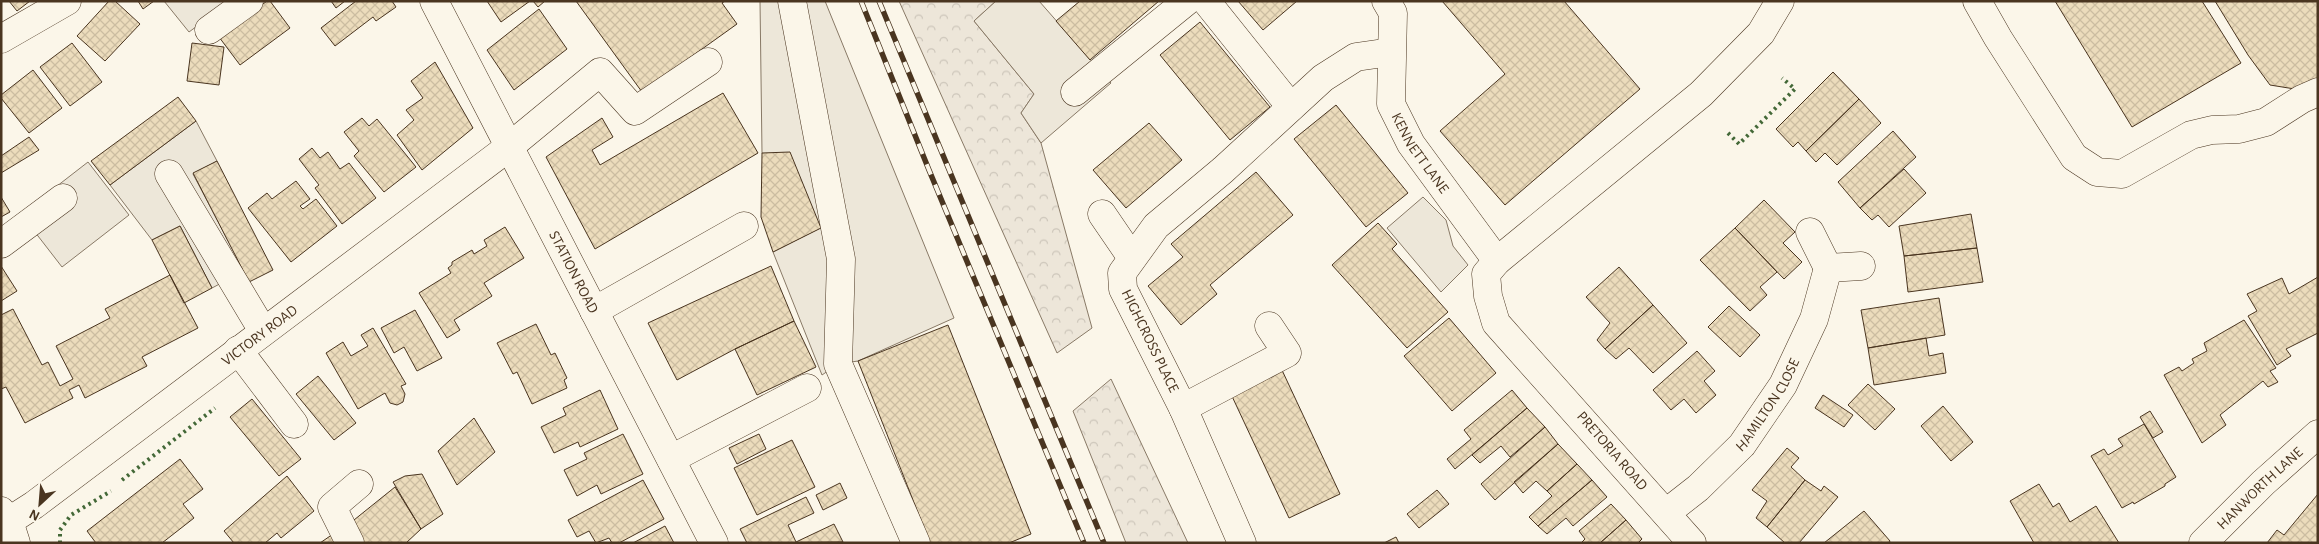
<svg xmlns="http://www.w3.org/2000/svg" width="2319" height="544" font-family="'Alegreya Sans',sans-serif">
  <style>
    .forest { fill: url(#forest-crowns); stroke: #887966 }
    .parking { fill: #ede7d9; stroke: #887966 }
    .building { fill: url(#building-cross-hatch); stroke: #4a3520 }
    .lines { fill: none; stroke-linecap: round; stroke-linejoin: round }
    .minor-casing { stroke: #4a3520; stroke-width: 29 }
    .major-casing { stroke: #4a3520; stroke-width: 29 }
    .minor { stroke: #fbf6e9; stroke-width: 28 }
    .major { stroke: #fbf6e9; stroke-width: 28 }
    .rail-casing { stroke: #4a3520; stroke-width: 5.5 }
    .rail { stroke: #fbf6e9; stroke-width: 4; stroke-dasharray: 11; stroke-linecap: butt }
    .hedge { stroke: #436837; stroke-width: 4; stroke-dasharray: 2.5 4; stroke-linecap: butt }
    .labels { text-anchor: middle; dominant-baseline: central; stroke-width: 4; stroke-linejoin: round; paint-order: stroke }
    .street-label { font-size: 15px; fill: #4a3520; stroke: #fbf6e9 }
  </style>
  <defs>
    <pattern id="forest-crowns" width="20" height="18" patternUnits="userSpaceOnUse" patternTransform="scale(1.25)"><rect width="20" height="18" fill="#ede6d9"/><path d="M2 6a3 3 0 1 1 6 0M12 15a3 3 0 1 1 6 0" fill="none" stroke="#cdc6ba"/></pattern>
    <pattern id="building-cross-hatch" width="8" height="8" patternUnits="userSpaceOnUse" patternTransform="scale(1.25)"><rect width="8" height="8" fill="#ecdcbc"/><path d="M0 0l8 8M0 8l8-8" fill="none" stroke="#ccbda1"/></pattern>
  </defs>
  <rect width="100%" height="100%" fill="#fbf6e9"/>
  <path class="forest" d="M899,1H996L974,21L1034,94L1021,113L1041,143L1092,328L1057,353Z
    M1111,379L1188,543H1126L1073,411Z"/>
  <path class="parking" d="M164,1H231L189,32Z
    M760,1H825L954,318L858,361L838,364L822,375L773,252L820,228L762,153Z
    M996,1H1039L1111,83L1041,143L1021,113L1034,94L974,21Z
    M196,121L217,161L193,174L244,271L212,288L180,226L152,240L110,185Z
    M88,162L129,215L62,267L21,214Z
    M1423,197L1446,220L1453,246L1468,265L1441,292L1387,228Z"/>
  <path class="building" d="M9,1H30L17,11Z
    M109,1H115L140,24L105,61L77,36Z
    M138,1H154L143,9Z
    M267,1H270L290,28L240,65L219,37Z
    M331,1H345L336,8Z
    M356,1H392L396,7L376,21L373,17L335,46L321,28Z
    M487,1H530L501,22Z
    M533,1H545L538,7Z
    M576,1H725L722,3L737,24L642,92Z
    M1080,1H1159L1090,60L1056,21Z
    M1238,1H1297L1263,30Z
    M1442,1H1564L1640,89L1505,205L1440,131L1505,74Z
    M2055,1H2202L2241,63L2132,127Z
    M2215,1H2318V84L2307,91L2270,85L2248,55Z
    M539,9L567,49L514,90L487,50Z
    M1200,22L1270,107L1230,140L1160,55Z
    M72,43L102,82L70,106L40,67Z
    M192,43L224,47L219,85L187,81Z
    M435,62L473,128L422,170L397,135L414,120L406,110L423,98L411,81Z
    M33,70L62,108L29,133L1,98V95Z
    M1833,72L1859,99L1806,151L1798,142L1793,147L1776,129Z
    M723,93L758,153L595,249L546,157L602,118L613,137L592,150L600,165Z
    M178,97L196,121L110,185L91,161Z
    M1859,99L1881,123L1837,165L1825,153L1816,162L1806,151Z
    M1336,105L1408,193L1366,227L1294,139Z
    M362,118L369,126L377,119L416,167L384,192L354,156L359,151L344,132Z
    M1149,123L1182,160L1126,208L1093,170Z
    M1893,131L1916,157L1860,208L1838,182Z
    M29,137L39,150L1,173V156Z
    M312,148L320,158L328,152L340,169L349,163L376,198L342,224L315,188L319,185L299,159Z
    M790,152L821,228L773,252L761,217L762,153Z
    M217,161L273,270L249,282L193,173Z
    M1904,169L1926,193L1889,227L1878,215L1872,220L1860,208Z
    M1256,172L1293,215L1210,285L1217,294L1181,325L1148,286L1183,257L1171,244Z
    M296,181L310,199L300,206L303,209L316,199L337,226L291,262L248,208L267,193L272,199Z
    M1,197L10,212L1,217Z
    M1764,200L1795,232L1783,243L1802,262L1784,279L1735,228Z
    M1971,214L1977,248L1904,256L1899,226Z
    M1378,223L1397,244L1392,249L1448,312L1407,348L1332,265Z
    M180,226L212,288L184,303L152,240Z
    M505,227L524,258L484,283L492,296L454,320L460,330L447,338L419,293L451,273L448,268L452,265V262L472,250L474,254L487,246L484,240Z
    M1735,228L1777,272L1760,287L1767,295L1750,311L1700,260Z
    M1977,248L1983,282L1908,292L1904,256Z
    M1,266L17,291L1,301Z
    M771,266L794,321L735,349L677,380L648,323Z
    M1619,267L1653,305L1605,349L1597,340L1610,323L1586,297Z
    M170,275L198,328L142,357L147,366L85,398L79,385L69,390L73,398L25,423L6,387L1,389V315L13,309L42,365L48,362L60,386L73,379L56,346L110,318L105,309Z
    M2318,277V333L2286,349L2291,356L2277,365L2248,316L2257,311L2247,294L2282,278L2289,294Z
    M1939,298L1945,335L1868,348L1861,310Z
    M1653,305L1687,343L1653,373L1629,348L1616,359L1605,349Z
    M1729,306L1760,335L1740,357L1708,327Z
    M415,310L442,358L417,371L404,347L394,353L381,328Z
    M1449,318L1496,373L1452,411L1404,356Z
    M2244,320L2276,368L2270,371L2278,382L2268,387L2263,381L2220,415L2226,425L2202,443L2164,375L2179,367L2182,371L2194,363L2192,359L2207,351L2204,343Z
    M794,321L816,367L757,395L735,349Z
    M536,324L551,355L555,353L567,378L564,380L567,388L532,404L517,372L513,374L497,343Z
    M948,325L1031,534L1009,543H930L858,361Z
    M373,328L406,384L401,386L405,394L403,402L397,405L390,403L385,393L358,409L326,353L343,342L351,356L368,346L361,335Z
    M1926,338L1929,356L1943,353L1946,373L1874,385L1868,348Z
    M1697,351L1715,371L1704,381L1716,395L1696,413L1684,399L1671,410L1653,390Z
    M1281,368L1340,494L1289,518L1230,392Z
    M318,376L356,423L334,440L296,394Z
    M1868,384L1895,409L1875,430L1848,405Z
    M600,390L618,429L580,447L578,442L554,453L541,427L566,415L563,408Z
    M1512,390L1527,408L1455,469L1447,459L1471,439L1464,430Z
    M1823,395L1853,415L1844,427L1815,408Z
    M252,399L301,459L279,476L230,417Z
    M1943,406L1973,442L1951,461L1921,426Z
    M1527,408L1545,427L1510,457L1501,446L1480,463L1472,455Z
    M2150,411L2163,432L2153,438L2140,417Z
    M474,418L495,452L457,485L438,451Z
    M2144,424L2176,477L2165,484V486L2134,504L2133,502L2122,508L2091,456L2104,449L2108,455L2123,446L2118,439Z
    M1545,427L1558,444L1495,500L1481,484Z
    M623,434L643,474L601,494L597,485L577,496L564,470L587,459L584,453Z
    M759,434L766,449L737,464L729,448Z
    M792,440L815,487L757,515L734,468Z
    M1558,444L1577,464L1547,491L1536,481L1523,493L1514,482Z
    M1787,448L1799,458L1791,467L1805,480L1767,527L1756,518L1767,501L1752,490Z
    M180,459L203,489L183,504L194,518L162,543H96L87,531Z
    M1577,464L1592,480L1538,526L1529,517L1552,496L1547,491Z
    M422,474L443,514L421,529L393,482L405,476Z
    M287,476L314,511L281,538L277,533L265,543H234L224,531Z
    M643,480L664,519L619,543H612L609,538L596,543L589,531L577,537L568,520Z
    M1592,480L1607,497L1573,526L1566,518L1547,534L1538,526Z
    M1805,480L1821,491L1824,486L1838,497L1799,543H1785L1767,527Z
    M840,483L847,498L823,510L816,495Z
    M2039,484L2053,507L2059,503L2070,522L2096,506L2119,543H2034L2010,501Z
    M395,487L421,529L406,543H363L349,524Z
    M1437,490L1449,504L1419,528L1407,514Z
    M2318,494V543H2267L2277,530L2284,535Z
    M806,497L814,513L788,525L796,542L834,524L843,542L747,543L740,529Z
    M1611,504L1626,520L1600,543H1581L1585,539L1579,531Z
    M1864,511L1890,541L1889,543H1824Z
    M1626,520L1642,539L1638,543H1600Z
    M665,526L674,543H633Z
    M333,534L340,543H320Z
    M1396,537L1399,543H1384Z"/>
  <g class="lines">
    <defs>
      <g id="minor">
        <path id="s1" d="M434,1L714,543"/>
        <path d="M792,1L841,259L838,364L916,543"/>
        <path d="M1206,1L1291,107"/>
        <path id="s2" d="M1386,1L1393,13L1391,104L1411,144L1497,261"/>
        <path d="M1977,1L1998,38L2074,157L2097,172L2122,174L2191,135L2212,130L2239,129L2266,122L2302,99L2318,92"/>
        <path d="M209,30L249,1"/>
        <path d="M1,39L67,1"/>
        <path d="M1075,92L1187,1"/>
        <path d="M169,174L263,331"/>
        <path d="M1102,214L1132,258"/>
        <path d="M1810,232L1828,268L1861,266"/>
        <path d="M1,244L63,198"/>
        <path d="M594,311L744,226"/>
        <path d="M238,350L294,424"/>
        <path d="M1183,408L1287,353L1269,326"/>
        <path d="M671,459L807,388"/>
        <path id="s3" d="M1666,513L1698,488L1742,445L1783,385L1814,319L1828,268"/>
        <path id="s4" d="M9,521L34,505L509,147L600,72L635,111L708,62"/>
        <path d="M350,543L332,507L359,484"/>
        <path d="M1242,543L1183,408L1123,289L1122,273L1156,226L1223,170L1323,78L1356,57L1391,52"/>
        <path d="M1692,543L1496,323L1488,296L1486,274L1497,261L1701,94L1761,33L1780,1"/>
        <path id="s5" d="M2203,543L2263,483L2318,434"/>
      </g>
      <path id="major" d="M1,511L9,521L16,543"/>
    </defs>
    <use href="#minor" class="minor-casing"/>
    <use href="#major" class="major-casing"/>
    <use href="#minor" class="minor"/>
    <use href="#major" class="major"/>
    <defs>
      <path id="rail" d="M861,1L929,170L1084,543
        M879,1L1104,543"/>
    </defs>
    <use href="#rail" class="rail-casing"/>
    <use href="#rail" class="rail"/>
    <path class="hedge" d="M1728,133L1739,144L1795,89L1782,78
      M122,480L215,408
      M60,543V530L71,515L111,491"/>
  </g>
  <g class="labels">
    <g class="street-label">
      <text stroke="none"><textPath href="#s2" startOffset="162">KENNETT LANE</textPath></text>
      <text stroke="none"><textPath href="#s1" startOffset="305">STATION ROAD</textPath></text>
      <text stroke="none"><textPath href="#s4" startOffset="312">VICTORY ROAD</textPath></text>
      <text transform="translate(1150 341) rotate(64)">HIGHCROSS PLACE</text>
      <text stroke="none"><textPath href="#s3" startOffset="150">HAMILTON CLOSE</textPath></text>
      <text transform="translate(1612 451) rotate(49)">PRETORIA ROAD</text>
      <text stroke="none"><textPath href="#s5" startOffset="79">HANWORTH LANE</textPath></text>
    </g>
  </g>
  <rect width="2319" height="544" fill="none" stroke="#4a3520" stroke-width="5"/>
  <g transform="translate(40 504) rotate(206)" stroke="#fbf6e9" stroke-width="4" paint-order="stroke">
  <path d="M0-4L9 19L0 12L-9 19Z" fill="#4a3520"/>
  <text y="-8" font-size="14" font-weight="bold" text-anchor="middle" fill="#4a3520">N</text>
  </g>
</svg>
